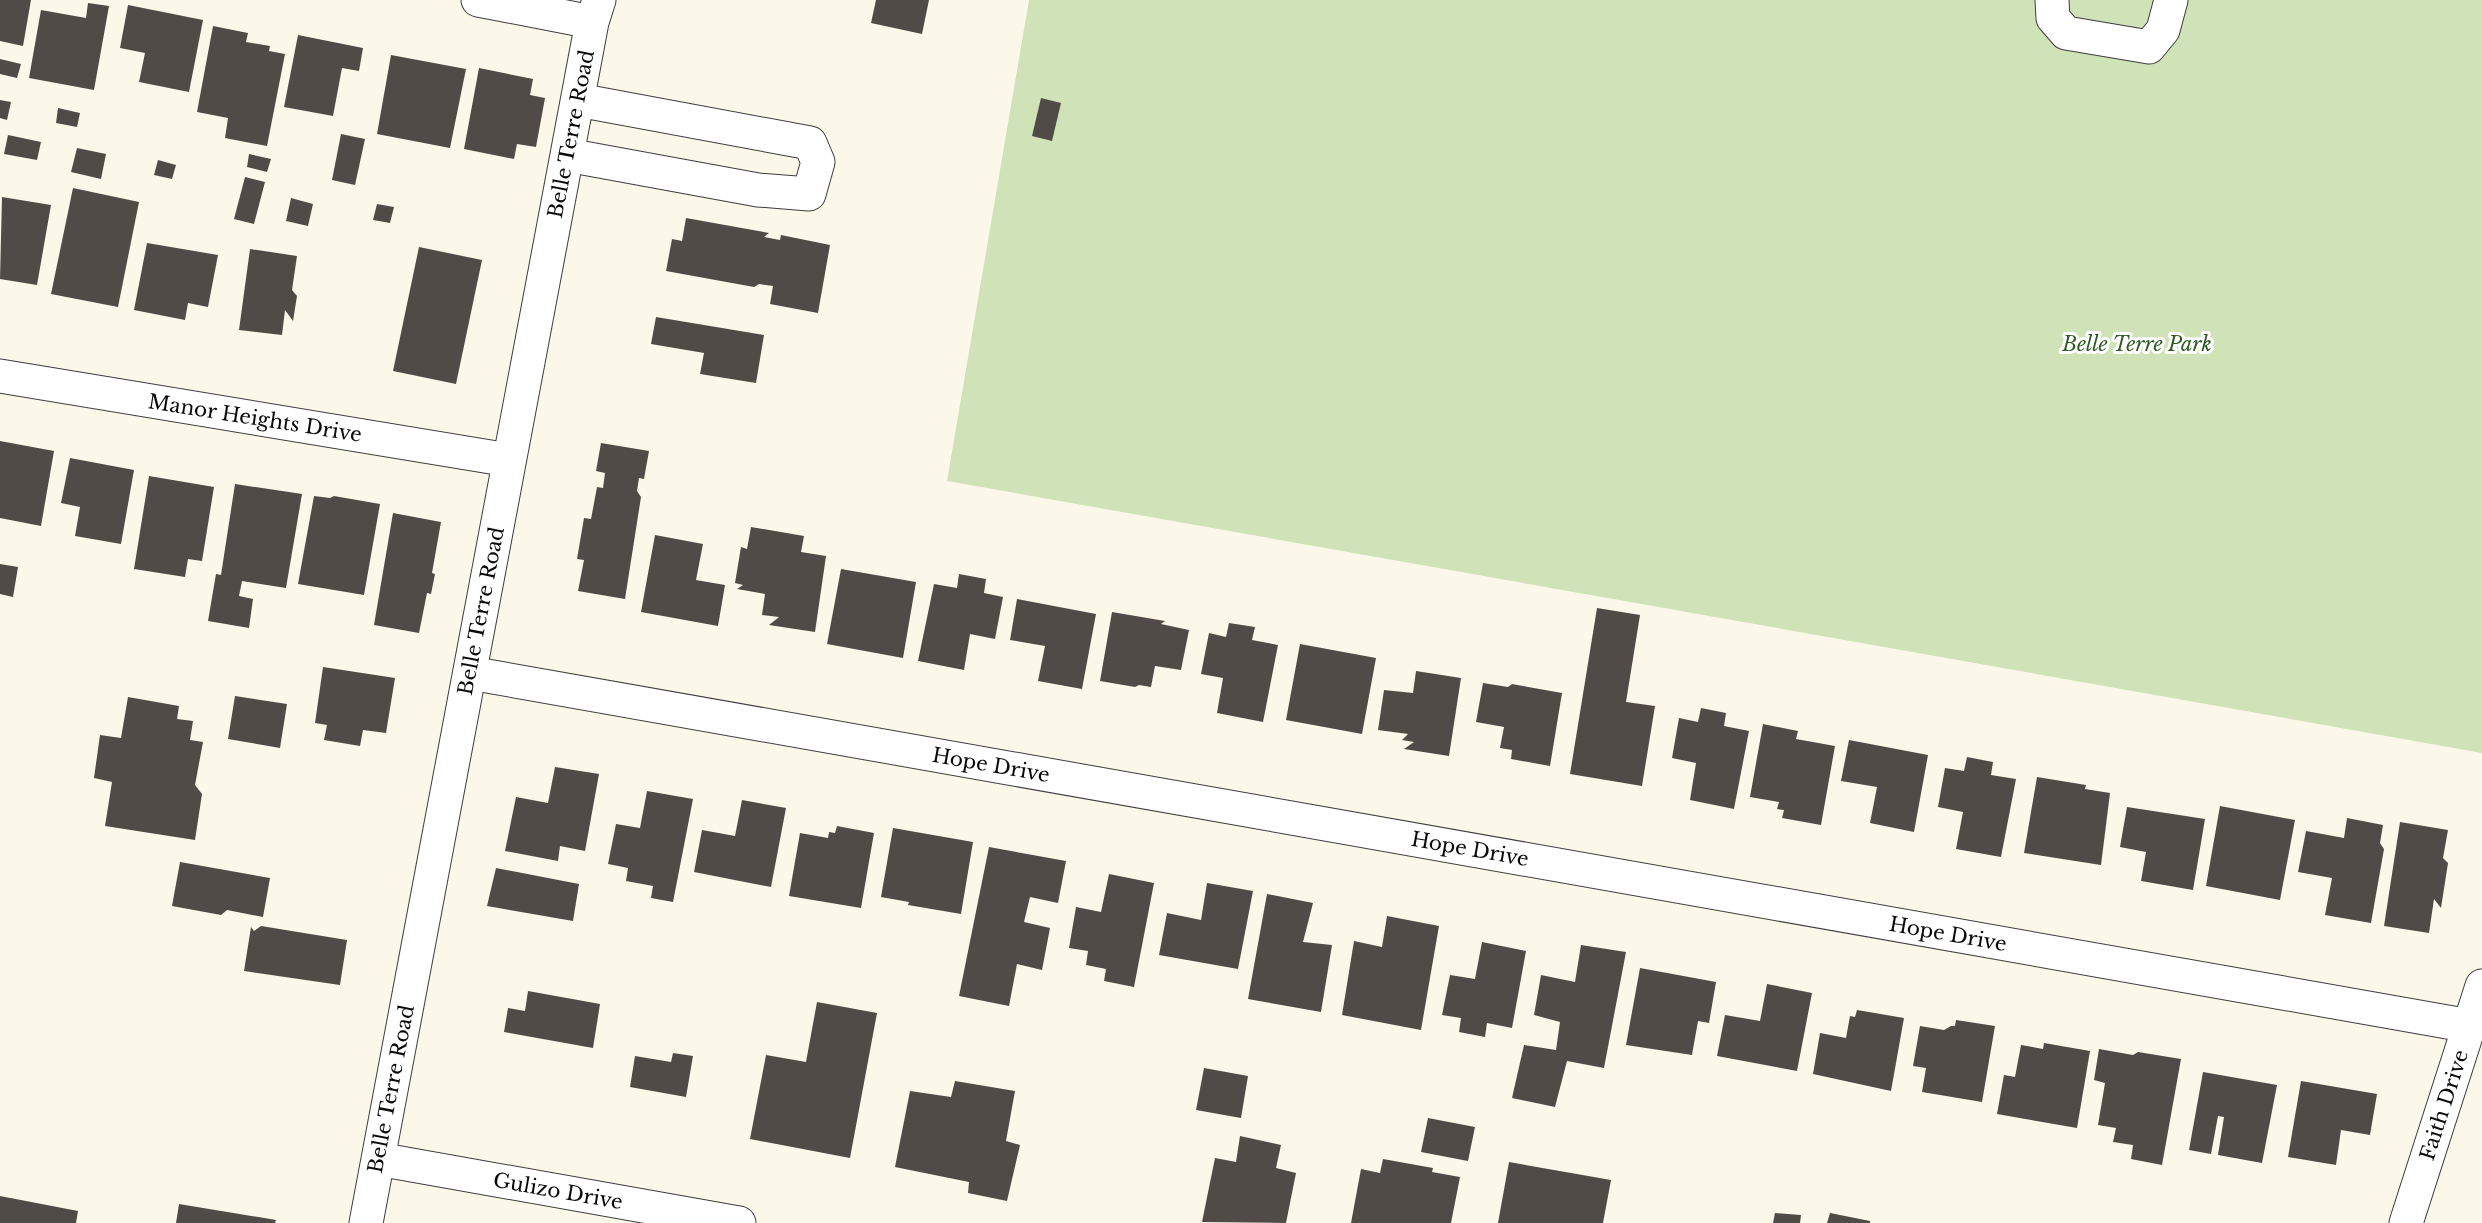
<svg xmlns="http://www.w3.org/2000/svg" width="2482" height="1223" font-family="'Libre Baskerville',serif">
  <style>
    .green { fill: #d0e2b8 }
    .building { fill: #514b48 }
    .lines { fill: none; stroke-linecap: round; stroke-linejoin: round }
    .minor-casing { stroke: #3d3d3d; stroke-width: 35 }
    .minor { stroke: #fff; stroke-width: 33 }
    .labels { text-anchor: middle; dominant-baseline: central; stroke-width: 6; stroke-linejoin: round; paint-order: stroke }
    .street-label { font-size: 20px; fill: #0a0a0a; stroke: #fff }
    .park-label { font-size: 20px; font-style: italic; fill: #315923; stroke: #fff }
  </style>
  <rect width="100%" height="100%" fill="#fcf8e9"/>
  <path class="green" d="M1029,0H2482V753L947,481Z"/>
  <path class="building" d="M0,0H31L23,46L0,41Z
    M876,0H929L922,34L871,23Z
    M88,3L109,6L94,90L29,78L41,10L86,18Z
    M128,5L203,20L189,92L139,82L145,53L120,48Z
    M213,26L248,33L246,42L270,46L269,51L285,54L267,146L225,138L228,118L197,112Z
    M298,35L363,48L359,71L342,68L333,116L284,107Z
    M391,55L466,69L450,148L377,134Z
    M0,59L21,64L17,78L0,74Z
    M479,68L533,79L530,95L545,98L536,147L517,144L514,159L464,149Z
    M1041,98L1061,103L1052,141L1032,136Z
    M0,100L11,102L7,120L0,118Z
    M58,108L80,113L77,127L56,123Z
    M341,134L365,139L355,185L332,180Z
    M8,135L41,142L37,160L4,154Z
    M77,148L106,154L101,179L71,172Z
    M249,154L271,159L267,172L247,167Z
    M158,160L176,165L172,179L154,175Z
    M245,177L265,182L254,224L234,219Z
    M73,188L139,202L118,307L51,294Z
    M2,197L51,205L37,285L0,279Z
    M291,198L313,204L308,226L286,221Z
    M377,204L394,207L390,223L373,220Z
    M686,218L769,233L764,237L780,240L781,235L830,245L818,313L770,304L773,286L759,284L754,287L666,271L672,239L682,241Z
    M147,243L218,255L208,307L188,303L185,320L134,310Z
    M419,247L482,260L456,384L393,371Z
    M250,249L297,256L292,290L297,296L293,321L285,310L282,335L239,330Z
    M656,317L764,335L756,383L700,374L704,353L651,344Z
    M0,441L54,451L41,526L0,518Z
    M601,443L649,451L644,479L639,478L637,491L641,497L625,599L578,591L584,560L577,559L584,518L591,519L597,487L603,488L605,473L596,471Z
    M70,458L134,470L121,544L75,536L80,507L61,503Z
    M149,476L214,487L202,561L188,559L185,577L134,569Z
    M235,484L302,494L286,588L242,581L239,596L253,599L249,628L208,621L216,574L221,575Z
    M314,496L330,498L334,496L380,504L364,595L298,584Z
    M393,513L441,522L432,573L435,574L431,594L427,593L419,633L374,625Z
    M751,527L804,536L801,552L826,556L815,632L769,625L779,617L762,615L765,594L737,589L743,585L735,583L741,547L747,549Z
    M655,535L703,544L696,580L725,585L718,626L641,612Z
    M0,564L18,567L13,597L0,594Z
    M841,569L916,582L903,658L827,644Z
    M959,574L986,579L984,593L1003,597L995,639L970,634L964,670L918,661L934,584L957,588Z
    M1017,599L1096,614L1082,689L1038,681L1045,646L1010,640Z
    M1597,608L1640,615L1626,702L1655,706L1642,786L1570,774Z
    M1112,612L1165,621L1161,624L1189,630L1181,670L1155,666L1151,687L1139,685L1135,687L1100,681Z
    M1229,623L1255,627L1252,640L1278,645L1263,722L1217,713L1223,678L1201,674L1209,633L1226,637Z
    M1300,644L1376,658L1362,734L1286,720Z
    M323,667L395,678L386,733L363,730L360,746L324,740L327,725L315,723Z
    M1416,671L1461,678L1449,756L1404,749L1414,742L1402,740L1408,734L1378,730L1384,690L1413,693Z
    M1483,683L1508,687L1512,684L1562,693L1550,766L1511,759L1512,750L1500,748L1504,727L1476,722Z
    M235,696L287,704L280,748L228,739Z
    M128,697L179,706L177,719L193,721L190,740L203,742L195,785L202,794L195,840L105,826L112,782L94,778L100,735L121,738Z
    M1701,708L1726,713L1724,726L1749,731L1734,809L1690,800L1696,763L1672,758L1679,718L1698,722Z
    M1763,724L1798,731L1796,739L1835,746L1821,825L1782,818L1784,810L1777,809L1779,802L1750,797Z
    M1849,740L1928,755L1914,832L1870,823L1877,787L1841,781Z
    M1967,757L1993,762L1991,775L2016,779L2001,857L1956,849L1963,812L1938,807L1945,768L1964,771Z
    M555,767L599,774L585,851L560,846L558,861L505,851L516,797L548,803Z
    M2037,777L2086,785L2085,789L2110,793L2101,865L2024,853Z
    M647,791L693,799L673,902L651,898L653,886L626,881L628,868L608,864L616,824L640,828Z
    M742,800L786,808L771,887L694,872L702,830L735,836Z
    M2220,806L2295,820L2280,900L2206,886Z
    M2127,807L2205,819L2193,890L2141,881L2146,852L2120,847Z
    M2347,818L2383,825L2380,843L2384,849L2371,923L2325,915L2332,878L2298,872L2306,831L2344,838Z
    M2400,822L2448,830L2443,858L2448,863L2441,908L2434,899L2429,933L2384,926Z
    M837,826L874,833L861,908L789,896L800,833L828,838L829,832L835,833Z
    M893,828L973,842L961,914L908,905L909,902L881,897Z
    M989,847L1066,861L1058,903L1030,897L1024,922L1050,928L1042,970L1017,964L1009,1006L959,996Z
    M180,862L270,878L263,917L227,910L221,915L172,906Z
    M496,868L579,884L573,921L487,906Z
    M1109,874L1154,883L1134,987L1104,981L1106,969L1086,965L1088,951L1069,948L1076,907L1101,912Z
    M1207,883L1253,891L1238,969L1159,955L1167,913L1201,920Z
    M1267,894L1313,903L1303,942L1332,945L1321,1012L1248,999Z
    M1387,916L1439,926L1421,1030L1342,1015L1354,941L1382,947Z
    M261,926L347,940L340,985L244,971L251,927L254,931Z
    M1482,942L1526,951L1512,1028L1487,1023L1485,1037L1459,1032L1461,1018L1442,1015L1450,975L1475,979Z
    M1581,945L1626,952L1604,1068L1567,1061L1555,1107L1512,1098L1524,1045L1556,1050L1560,1022L1534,1015L1541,975L1575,982Z
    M1640,968L1716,982L1709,1023L1698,1021L1692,1055L1626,1045Z
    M1767,984L1812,993L1797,1071L1717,1056L1725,1015L1760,1021Z
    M528,991L600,1004L593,1048L504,1032L508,1008L525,1011Z
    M817,1002L877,1013L850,1158L750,1139L766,1055L806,1062Z
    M1857,1010L1904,1018L1891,1091L1813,1074L1820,1033L1846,1038L1850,1016L1855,1017Z
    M1956,1020L1995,1026L1982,1102L1922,1092L1926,1068L1913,1066L1920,1026L1944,1030L1951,1026H1955Z
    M2044,1043L2090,1051L2077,1128L1997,1114L2004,1075L2015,1077L2021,1045L2043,1049Z
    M2099,1049L2133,1055L2138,1052L2181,1059L2162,1165L2131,1159L2133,1145L2113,1142L2116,1128L2098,1125L2105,1083L2094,1080Z
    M673,1053L693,1056L686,1097L630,1087L635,1056L671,1062Z
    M1204,1068L1248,1076L1241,1118L1196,1110Z
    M2203,1072L2277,1085L2262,1163L2218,1155L2224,1117L2218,1116L2211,1154L2189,1150Z
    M955,1081L1015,1091L1006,1141L1020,1145L1007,1201L968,1193L969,1182L895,1167L910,1091L951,1097Z
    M2301,1081L2377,1094L2370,1135L2341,1130L2336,1165L2288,1157Z
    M1428,1118L1475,1127L1468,1161L1421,1152Z
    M1240,1136L1281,1145L1276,1168L1296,1173L1286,1223L1202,1222L1215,1158L1236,1162Z
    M1383,1159L1433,1168L1432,1172L1460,1177L1451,1223H1351L1361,1169L1380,1173Z
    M1509,1162L1611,1180L1603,1223H1498Z
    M0,1196L78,1211L76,1223H0Z
    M179,1204L276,1220L275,1223H176Z
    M1775,1213L1801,1215L1800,1223H1773Z
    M1830,1213L1870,1221V1223H1827Z"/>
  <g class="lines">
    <defs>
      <path id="minor" d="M478,0L592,22
        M2052,0L2053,18L2066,33L2149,47L2163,30L2171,0
        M567,155L758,190L809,194L818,162L810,143L578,100
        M0,376L509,460
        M470,673L2470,1026
        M378,1159L739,1223
        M366,1223L592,22L599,0
        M2406,1223L2482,986"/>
    </defs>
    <use href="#minor" class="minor-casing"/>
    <use href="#minor" class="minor"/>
  </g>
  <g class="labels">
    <g class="street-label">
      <text transform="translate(571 134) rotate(-79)">Belle Terre Road</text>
      <text transform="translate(255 418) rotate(9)">Manor Heights Drive</text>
      <text transform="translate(481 611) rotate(-79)">Belle Terre Road</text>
      <text transform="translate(991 765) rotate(10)">Hope Drive</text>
      <text transform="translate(1470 849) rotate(10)">Hope Drive</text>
      <text transform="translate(1948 934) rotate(10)">Hope Drive</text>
      <text transform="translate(391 1089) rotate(-79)">Belle Terre Road</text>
      <text transform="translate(2444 1105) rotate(-72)">Faith Drive</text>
      <text transform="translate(558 1191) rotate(10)">Gulizo Drive</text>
    </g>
    <g class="park-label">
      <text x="2137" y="344">Belle Terre Park</text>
    </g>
  </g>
</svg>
